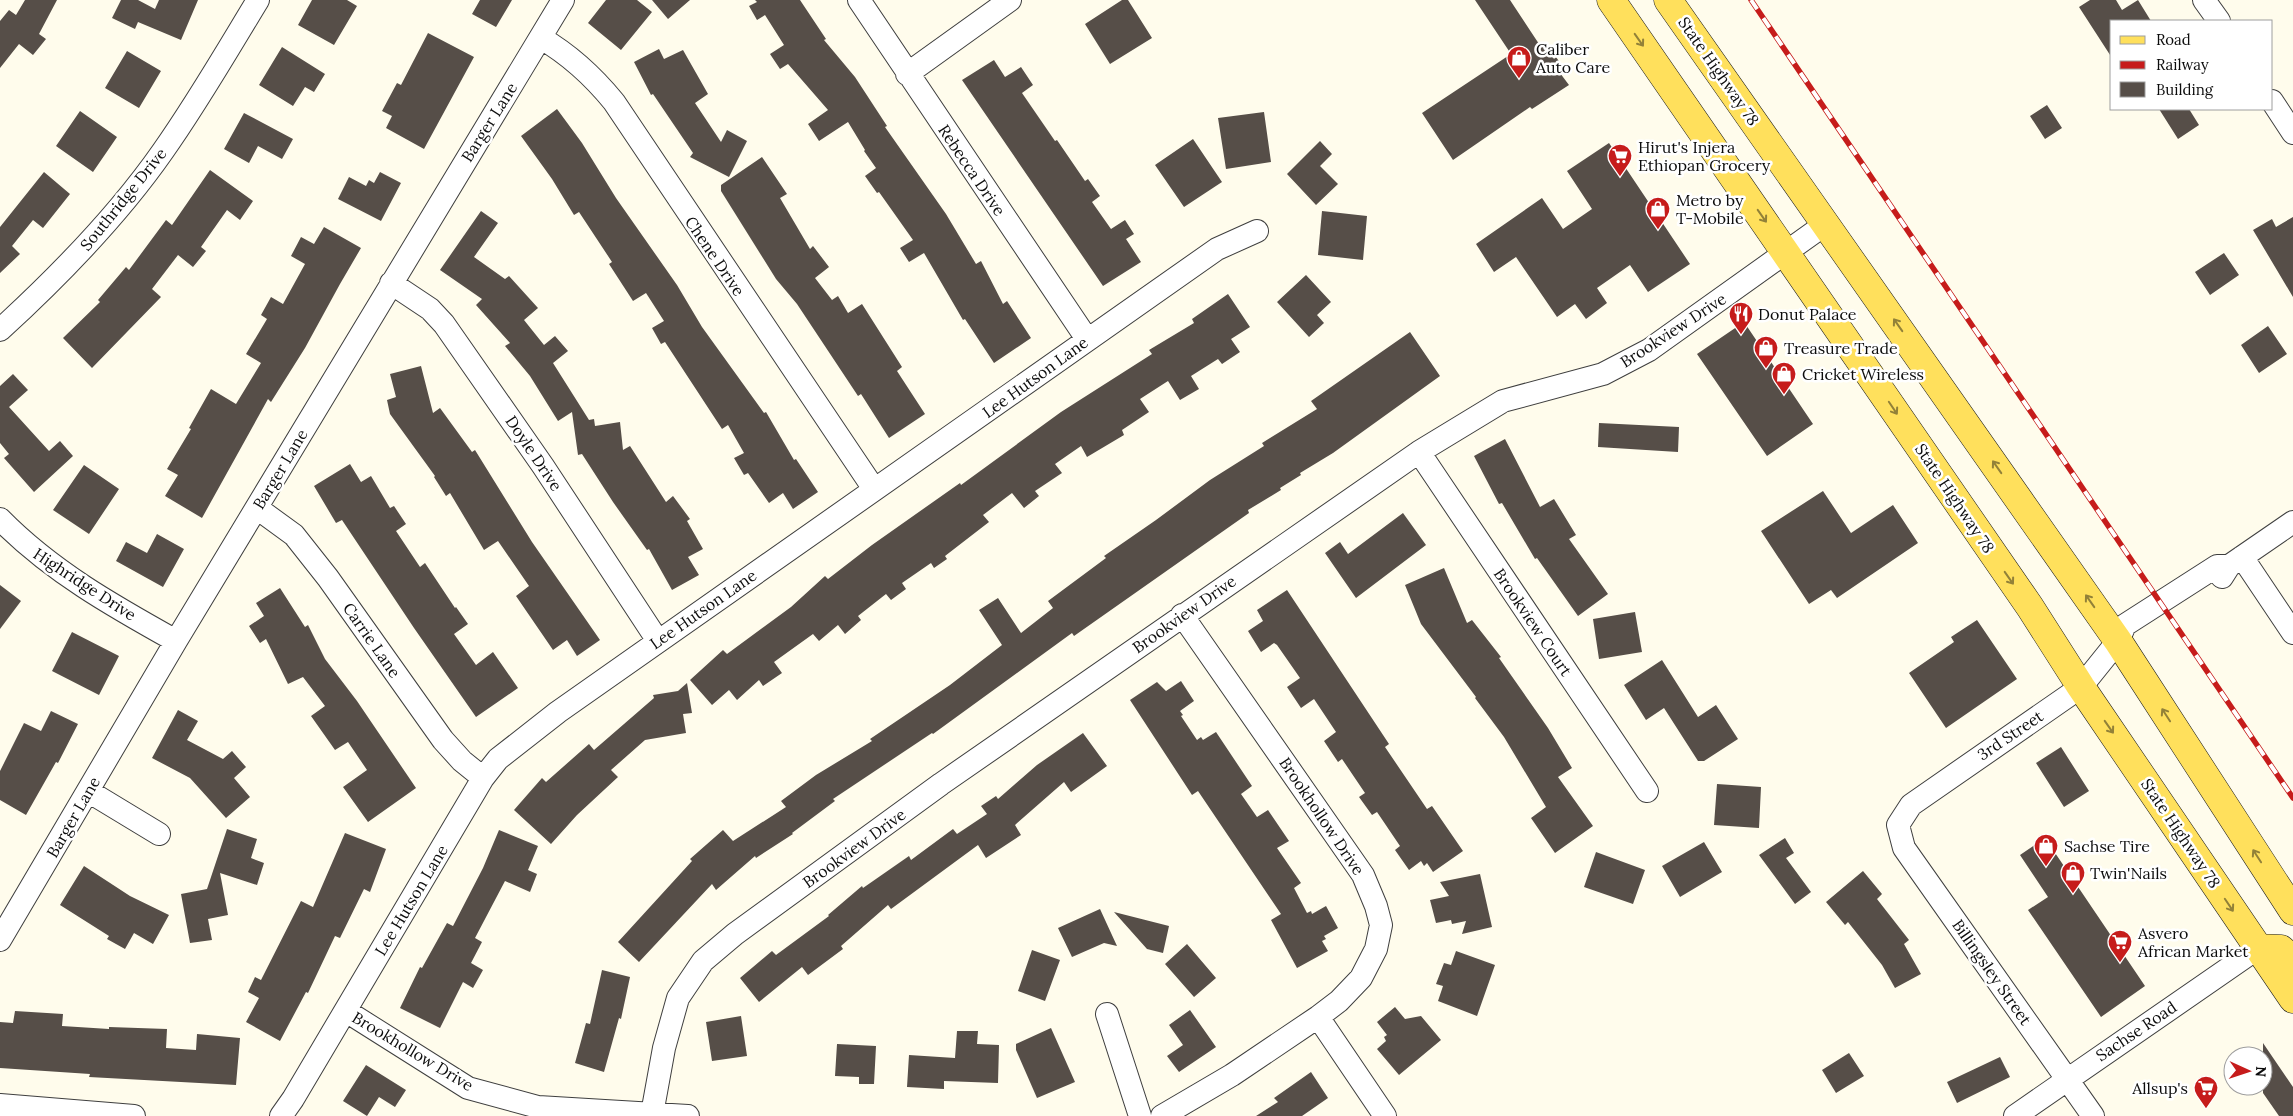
<svg xmlns="http://www.w3.org/2000/svg" width="2293" height="1116" font-family="Lora,serif">
  <style>
    .building { fill: #564e48 }
    .lines { fill: none; stroke-linecap: round; stroke-linejoin: round }
    .minor-casing { stroke: #3f3f3f; stroke-width: 24 }
    .major-casing { stroke: #1d1d1d; stroke-width: 29 }
    .minor { stroke: #fff; stroke-width: 22 }
    .major { stroke: #ffe05c; stroke-width: 28 }
    .rail-casing { stroke: #c61c1b; stroke-width: 5.5 }
    .rail { stroke: #fff; stroke-width: 4; stroke-dasharray: 11; stroke-linecap: butt }
    .oneway { stroke: #928138 }
    .labels { text-anchor: middle; dominant-baseline: central; stroke-width: 5; stroke-linejoin: round; paint-order: stroke }
    .poi-label { font-size: 16px; fill: #0c0c0c; stroke: #fff; text-anchor: start }
    .street-label { font-size: 16px; fill: #0c0c0c; stroke: #fff }
  </style>
  <rect width="100%" height="100%" fill="#fffcec"/>
  <path class="building" d="M25,0H57L39,34L46,39L33,55L19,44L0,68V21L9,10L16,15Z
    M121,0H138L155,9L159,0H198L181,40L138,22L135,29L112,18Z
    M312,0H347L357,6L334,45L298,25Z
    M480,0H512L496,27L472,14Z
    M606,0H637L652,12L621,50L588,23Z
    M652,0H690L668,19Z
    M755,0H800L826,39L824,40L855,77L887,126L885,127L946,214L976,264L981,261L1003,304L1007,301L1031,338L994,363L965,319L963,320L924,253L909,262L900,248L913,240L879,192L877,193L865,176L876,168L864,151L865,150L848,122L819,141L808,124L828,110L788,64L780,69L770,54L784,45L765,15L757,20L749,6L757,2Z
    M1122,0H1128L1152,38L1110,64L1085,24Z
    M1475,0H1510L1541,47L1544,45L1554,59L1556,57L1565,70L1560,73L1569,85L1532,109L1530,107L1453,160L1422,113L1511,54Z
    M2090,0H2116L2122,10L2138,0L2151,21H2112V58L2079,7Z
    M428,33L474,57L424,149L386,128L392,116L382,111L397,83L401,85Z
    M282,47L325,74L314,92L305,87L293,106L259,85Z
    M659,49L664,59L683,50L708,94L695,103L721,142L727,130L747,141L729,177L690,157L693,153L653,94L651,95L634,62Z
    M127,51L161,71L139,108L105,88Z
    M994,60L1005,77L1021,67L1033,85L1022,93L1055,141L1057,140L1085,181L1088,179L1100,196L1092,202L1111,229L1125,220L1134,234L1126,239L1141,262L1103,286L962,80Z
    M2047,105L2062,128L2045,139L2030,116Z
    M557,109L582,143L616,198L677,285L702,327L764,413L766,412L794,460L796,459L818,492L793,509L783,493L769,503L748,473L744,475L734,458L744,453L728,425L722,429L665,342L661,344L652,328L664,321L646,293L633,301L609,264L612,262L579,212L574,215L552,179L521,136Z
    M2159,109H2189L2199,125L2178,139Z
    M80,111L117,137L93,172L56,146Z
    M1264,112L1271,162L1226,169L1218,118Z
    M244,113L293,139L282,159L258,146L249,163L224,149Z
    M1193,139L1222,182L1184,207L1155,165Z
    M1320,141L1332,154L1320,166L1338,184L1316,205L1287,174Z
    M1609,143L1690,264L1648,292L1630,265L1597,288L1607,303L1586,319L1575,304L1557,317L1516,257L1494,272L1476,244L1542,198L1563,229L1592,209L1567,171Z
    M762,157L787,194L780,198L810,249L813,246L829,267L815,278L832,300L838,296L848,313L862,304L902,367L897,371L925,414L889,438L861,394L858,396L797,304L776,279L721,191V185Z
    M210,170L253,201L240,220L227,210L201,247L206,251L193,267L178,255L152,289L161,297L92,368L63,338L100,302L98,300L126,267L129,270L166,220L172,225Z
    M44,172L70,194L43,228L33,220L12,246L20,254L0,273V227Z
    M380,172L401,183L381,221L338,199L349,177L366,186L369,180L374,183Z
    M481,211L498,223L474,257L505,279L509,276L538,308L524,320L544,345L555,336L568,351L553,363L589,420L594,419L595,426L620,422L623,450L630,446L666,502L673,496L690,519L687,521L703,549L688,557L699,575L672,590L649,549L647,550L613,502L582,454L578,455L572,412L558,421L530,376L505,346L510,343L476,305L482,299L440,270Z
    M1322,211L1367,216L1363,260L1318,255Z
    M2293,217V297L2253,230L2272,219L2276,227Z
    M324,227L361,248L340,284L305,348L271,402L268,399L202,518L165,496L178,475L167,469L191,429L189,428L211,389L236,404L261,363L246,354L267,319L261,315L271,297L283,304L305,264L291,256L301,237L314,244Z
    M2224,253L2239,275L2210,295L2195,272Z
    M1306,275L1331,302L1317,315L1324,323L1309,337L1277,302Z
    M1228,294L1250,327L1231,339L1240,352L1222,364L1218,359L1191,376L1199,389L1180,400L1168,381L1140,399L1149,412L1122,430L1124,435L1087,457L1081,446L1055,464L1062,473L1035,491L1039,496L1024,508L1012,493L983,515L989,522L945,556L947,559L934,568L931,563L902,583L906,589L891,600L886,594L858,616L861,620L845,634L838,625L819,641L813,634L774,662L782,673L763,686L759,680L737,700L729,690L712,705L690,680L723,650L727,654L791,607L825,576L828,579L872,545L960,483L961,485L1061,412L1152,354L1149,350L1194,323L1192,319Z
    M1744,322L1813,424L1767,456L1697,354Z
    M2268,326L2287,354L2259,373L2241,345Z
    M1410,332L1440,376L1333,453L1300,473L1301,475L1280,488L1281,490L1248,510L1249,513L1074,636L1072,633L933,734L932,733L833,799L835,801L792,833L793,834L756,858L755,856L716,890L712,884L639,962L618,942L692,861L690,859L723,830L733,841L786,807L781,801L816,775L872,741L870,739L950,685L1002,645L979,610L998,598L1021,633L1053,608L1048,601L1106,558L1104,556L1156,520L1210,480L1264,446L1262,443L1317,409L1311,401Z
    M421,366L433,413L440,408L472,452L475,450L532,542L600,640L577,656L567,640L553,650L516,596L529,586L498,541L484,550L450,493L446,496L434,477L435,476L390,414L387,400L396,397L390,374Z
    M13,374L28,390L9,407L49,451L60,441L73,456L34,492L4,458L9,454L0,443V386Z
    M1599,423L1679,427L1678,452L1598,447Z
    M1505,439L1540,507L1554,499L1576,535L1569,539L1608,594L1578,616L1537,558L1535,559L1502,503L1499,504L1474,456Z
    M350,464L361,482L371,476L390,508L394,506L406,524L396,531L420,567L425,563L455,608L456,607L468,624L454,634L476,665L493,652L518,688L476,717L414,628L342,520L336,523L314,486Z
    M84,465L119,489L89,534L53,510Z
    M1823,491L1851,533L1893,505L1918,543L1837,598L1831,590L1809,604L1761,531Z
    M1403,513L1426,545L1356,598L1325,553L1340,542L1348,554Z
    M157,534L184,549L163,587L116,561L126,542L147,553Z
    M1444,568L1467,623L1472,620L1501,657L1499,658L1548,728L1572,768L1558,777L1593,826L1555,853L1531,818L1546,807L1504,737L1475,698L1476,697L1421,624L1405,585Z
    M0,585L21,601L0,629Z
    M280,588L305,627L308,625L325,659L357,701L416,788L368,822L343,787L367,770L348,742L335,750L311,716L325,706L303,677L288,684L266,639L260,643L249,626L264,616L256,603Z
    M1287,590L1389,744L1385,747L1427,809L1432,806L1463,851L1433,872L1427,863L1424,866L1421,861L1409,870L1395,850L1400,846L1377,812L1372,815L1359,797L1365,793L1342,759L1338,762L1324,741L1336,732L1314,699L1301,708L1287,687L1300,678L1277,645L1274,643L1261,652L1248,631L1263,621L1257,610Z
    M1635,612L1642,652L1599,659L1593,619Z
    M1977,620L2017,679L1946,728L1909,673L1954,642L1951,637Z
    M72,632L119,656L99,695L52,671Z
    M1662,660L1698,717L1716,705L1738,739L1704,761H1698L1664,708L1646,720L1624,685Z
    M1181,681L1194,701L1180,711L1183,715L1181,716L1197,740L1201,737L1203,740L1216,732L1252,786L1241,794L1257,817L1268,810L1289,841L1277,848L1301,883L1294,888L1307,913L1311,911L1312,914L1326,906L1338,928L1324,936L1326,939L1322,941L1328,951L1297,968L1271,920L1281,914L1198,791L1192,795L1130,700L1157,682L1166,691Z
    M687,683L692,713L683,714L686,733L645,740L611,770L618,777L577,815L551,844L514,810L542,778L546,782L589,744L594,750L654,698L653,695L678,691Z
    M178,710L198,721L187,740L223,759L232,751L246,767L234,778L250,797L226,818L190,778L152,758Z
    M51,711L78,724L58,763L56,762L26,815L0,800V771L24,723L41,731Z
    M1083,733L1107,766L1071,792L1064,782L1015,825L1021,835L986,858L978,845L891,909L888,905L841,946L843,949L808,975L802,967L759,1002L740,978L772,951L776,955L829,916L828,915L862,886L863,888L909,856L911,860L953,829L957,834L987,814L981,806L996,796L998,799L1037,765Z
    M2061,747L2089,791L2064,807L2036,763Z
    M1717,784L1761,787L1759,828L1714,825Z
    M227,829L257,839L251,858L264,863L257,885L220,873L228,915L208,919L212,940L190,943L181,894L207,889Z
    M499,830L538,846L528,870L537,874L530,892L505,881L475,938L482,942L471,963L483,970L473,988L463,982L440,1028L400,1008L420,967L422,968L447,923L453,926L483,868Z
    M345,833L386,849L370,892L364,889L340,938L335,936L308,993L306,992L280,1041L246,1022L259,998L248,992L255,977L261,980L301,901L313,907Z
    M1785,838L1794,853L1786,858L1811,892L1795,904L1759,855Z
    M2045,838L2145,986L2101,1017L2028,910L2048,897L2020,855Z
    M1704,842L1722,872L1680,897L1662,866Z
    M1596,852L1645,870L1633,904L1584,887Z
    M84,866L130,896L169,915L153,944L134,933L125,949L107,939L109,936L60,905Z
    M1863,871L1882,894L1877,899L1909,940L1904,944L1921,974L1895,988L1882,965L1848,922L1845,925L1826,902Z
    M1480,874L1492,927L1462,934L1466,921L1452,924L1451,920L1436,923L1430,900L1449,896L1440,882Z
    M1100,909L1117,946L1104,943L1072,957L1058,928Z
    M1114,912L1169,926L1163,953L1147,949Z
    M1187,944L1216,978L1194,997L1165,964Z
    M1032,950L1060,960L1045,1001L1018,991Z
    M1456,951L1495,965L1477,1016L1438,1001L1443,986L1436,984L1444,963L1451,965Z
    M602,970L630,977L621,1019L619,1018L604,1072L575,1063L586,1023L590,1024Z
    M1395,1007L1405,1019L1421,1016L1441,1040L1399,1075L1377,1049L1386,1041L1384,1037L1387,1035L1377,1022Z
    M1190,1010L1216,1047L1179,1072L1167,1056L1183,1045L1169,1025Z
    M15,1011L63,1014L62,1026L109,1029V1027L167,1029L166,1048L196,1050L197,1034L240,1038L236,1085L89,1077L90,1074L0,1068V1022L13,1023Z
    M741,1016L747,1056L712,1061L706,1022Z
    M1051,1028L1075,1082L1037,1098L1016,1050V1044Z
    M957,1031H978L977,1044L999,1045L998,1083L944,1081V1089L907,1087L909,1055L955,1058Z
    M2263,1043L2293,1087V1116H2279L2263,1093Z
    M837,1044L876,1046L874,1084H859V1077L835,1076Z
    M1849,1053L1864,1076L1836,1093L1822,1070Z
    M2000,1057L2010,1077L1957,1103L1947,1082Z
    M366,1065L406,1090L395,1107L379,1097L367,1116L343,1101Z
    M1311,1072L1328,1098L1302,1116H1256L1278,1102L1274,1098Z"/>
  <g class="lines">
    <defs>
      <path id="minor" d="M859,0L1087,339
        M2204,0L2219,21
        M541,38C570,55 592,75 614,102L874,489
        M907,74L1010,0
        M2272,101L2293,133
        M391,283L430,309L444,324L543,466L658,641
        M0,330C59,276 117,217 163,151C197,103 227,51 258,0
        M1419,452L1647,791
        M257,508L294,535L328,578L443,740L462,761L483,778
        M0,519C51,571 113,606 176,641
        M2242,557L2293,633
        M2222,577L2229,566L2293,522
        M88,791L159,834
        M0,940L176,641L563,0
        M346,1011L468,1088L538,1107L688,1116
        M1107,1014L1140,1116
        M1318,1017L1385,1116
        M0,1105L134,1116
        M652,1114L664,1048L678,998L703,961L735,934L941,784L1419,452L1503,401L1603,374L1649,350L1827,223
        M281,1116L293,1099L483,778L498,759L558,712L1217,249L1257,231
        M1162,1116L1232,1075L1318,1017L1339,1001L1361,978L1376,949L1381,925L1376,906L1363,875L1182,615
        M2015,1116L2258,948
        M2093,1116L1904,848L1898,825L1911,805L2081,687L2118,641L2125,625L2217,566H2229"/>
      <path id="major" d="M1611,0L2030,607L2081,687L2293,999
        M1668,0L2118,641L2293,911
        M2258,948L2281,949L2293,960"/>
    </defs>
    <use href="#minor" class="minor-casing"/>
    <use href="#major" class="major-casing"/>
    <use href="#minor" class="minor"/>
    <use href="#major" class="major"/>
    <defs>
      <path id="rail" d="M1751,0L2293,798"/>
    </defs>
    <use href="#rail" class="rail-casing"/>
    <use href="#rail" class="rail"/>
  </g>
  <defs><path id="oneway-shaft" d="M-6 0H5M1.5-3L5.5 0L1.5 3" fill="none" stroke-width="1.6" stroke-linecap="round" stroke-linejoin="round" transform="scale(1.25)"/></defs>
  <g class="oneway">
    <use href="#oneway-shaft" transform="translate(1639 40) rotate(55)"/>
    <use href="#oneway-shaft" transform="translate(1762 216) rotate(55)"/>
    <use href="#oneway-shaft" transform="translate(1898 325) rotate(-125)"/>
    <use href="#oneway-shaft" transform="translate(1893 408) rotate(56)"/>
    <use href="#oneway-shaft" transform="translate(1997 467) rotate(-125)"/>
    <use href="#oneway-shaft" transform="translate(2009 578) rotate(55)"/>
    <use href="#oneway-shaft" transform="translate(2090 601) rotate(-125)"/>
    <use href="#oneway-shaft" transform="translate(2166 715) rotate(-123)"/>
    <use href="#oneway-shaft" transform="translate(2109 727) rotate(55)"/>
    <use href="#oneway-shaft" transform="translate(2257 856) rotate(-123)"/>
    <use href="#oneway-shaft" transform="translate(2229 905) rotate(56)"/>
  </g>
  <defs>
    <symbol id="shop-pin" viewBox="-11 -11 22 30"><path d="M0 17L-7.5 6A9.5 9.5 0 1 1 7.5 6Z" fill="#c61c1b" stroke="#fff"/><path d="M-5-2.5h2.3a2.7 3.5 0 0 1 5.4 0H5L5.5 6h-11ZM-1.5-2.5h3a1.5 2.3 0 0 0-3 0Z" fill="#fff"/></symbol>
    <symbol id="supermarket-pin" viewBox="-11 -11 22 30"><path d="M0 17L-7.5 6A9.5 9.5 0 1 1 7.5 6Z" fill="#c61c1b" stroke="#fff"/><path d="M-6-5.5h2.5l.6 2H6L4.5 2H-2.5L-4.4-4H-6ZM-1.5 3.2a1.3 1.3 0 1 0 .1 0ZM3 3.2a1.3 1.3 0 1 0 .1 0Z" fill="#fff"/></symbol>
    <symbol id="restaurant-pin" viewBox="-11 -11 22 30"><path d="M0 17L-7.5 6A9.5 9.5 0 1 1 7.5 6Z" fill="#c61c1b" stroke="#fff"/><path d="M-5-6h1v4h1v-4h1v4h1v-4h1v5L-1.5 .5V6h-2V.5L-5-1ZM5-6V6H3V1.5H1.5Q1.5-4 5-6Z" fill="#fff"/></symbol>
  </defs>
  <g fill-rule="evenodd">
    <use href="#shop-pin" x="1505" y="44" width="28" height="38"/>
    <use href="#supermarket-pin" x="1606" y="142" width="28" height="38"/>
    <use href="#shop-pin" x="1644" y="195" width="28" height="38"/>
    <use href="#restaurant-pin" x="1727" y="300" width="28" height="38"/>
    <use href="#shop-pin" x="1752" y="334" width="28" height="38"/>
    <use href="#shop-pin" x="1770" y="360" width="28" height="38"/>
    <use href="#shop-pin" x="2032" y="832" width="28" height="38"/>
    <use href="#shop-pin" x="2059" y="859" width="28" height="38"/>
    <use href="#supermarket-pin" x="2106" y="928" width="28" height="38"/>
    <use href="#supermarket-pin" x="2192" y="1074" width="28" height="38"/>
  </g>
  <g class="labels">
    <g class="poi-label">
      <text x="1536" y="49">Caliber<tspan x="1536" dy="18">Auto Care</tspan></text>
      <text x="1638" y="147">Hirut's Injera<tspan x="1638" dy="18">Ethiopan Grocery</tspan></text>
      <text x="1676" y="200">Metro by<tspan x="1676" dy="18">T-Mobile</tspan></text>
      <text x="1758" y="314">Donut Palace</text>
      <text x="1784" y="348">Treasure Trade</text>
      <text x="1802" y="374">Cricket Wireless</text>
      <text x="2064" y="846">Sachse Tire</text>
      <text x="2090" y="873">Twin'Nails</text>
      <text x="2138" y="933">Asvero<tspan x="2138" dy="18">African Market</tspan></text>
      <text x="2188" y="1088" text-anchor="end">Allsup's</text>
    </g>
    <g class="street-label">
      <text transform="translate(1719 71) rotate(55)">State Highway 78</text>
      <text transform="translate(489 122) rotate(-58)">Barger Lane</text>
      <text transform="translate(972 170) rotate(56)">Rebecca Drive</text>
      <text transform="translate(123 199) rotate(-51)">Southridge Drive</text>
      <text transform="translate(715 256) rotate(56)">Chene Drive</text>
      <text transform="translate(1673 330) rotate(-33)">Brookview Drive</text>
      <text transform="translate(1035 377) rotate(-36)">Lee Hutson Lane</text>
      <text transform="translate(534 453) rotate(56)">Doyle Drive</text>
      <text transform="translate(280 469) rotate(-59)">Barger Lane</text>
      <text transform="translate(1955 498) rotate(56)">State Highway 78</text>
      <text transform="translate(85 584) rotate(33)">Highridge Drive</text>
      <text transform="translate(703 609) rotate(-35)">Lee Hutson Lane</text>
      <text transform="translate(1184 614) rotate(-35)">Brookview Drive</text>
      <text transform="translate(1533 622) rotate(56)">Brookview Court</text>
      <text transform="translate(372 640) rotate(55)">Carrie Lane</text>
      <text transform="translate(2010 735) rotate(-34)">3rd Street</text>
      <text transform="translate(1322 816) rotate(56)">Brookhollow Drive</text>
      <text transform="translate(73 817) rotate(-60)">Barger Lane</text>
      <text transform="translate(2181 833) rotate(56)">State Highway 78</text>
      <text transform="translate(854 848) rotate(-36)">Brookview Drive</text>
      <text transform="translate(411 900) rotate(-59)">Lee Hutson Lane</text>
      <text transform="translate(1992 972) rotate(55)">Billingsley Street</text>
      <text transform="translate(2136 1031) rotate(-34)">Sachse Road</text>
      <text transform="translate(413 1051) rotate(31)">Brookhollow Drive</text>
    </g>
  </g>
  <rect x="2110" y="20" width="162" height="90" fill="#ffffff" stroke="#9e9e9e"/>
  <rect x="2120" y="36" width="25" height="8" fill="#ffe05c" stroke="#9e9e9e"/>
  <text x="2156" y="45" font-size="15" fill="#0c0c0c">Road</text>
  <rect x="2120" y="61" width="25" height="8" fill="#c61c1b" stroke="#9e9e9e"/>
  <text x="2156" y="70" font-size="15" fill="#0c0c0c">Railway</text>
  <rect x="2120" y="82" width="25" height="15" fill="#564e48" stroke="#9e9e9e"/>
  <text x="2156" y="95" font-size="15" fill="#0c0c0c">Building</text>
  <g transform="translate(2248 1071) rotate(93)"><circle r="24" fill="#ffffff" stroke="#9e9e9e"/>
  <path d="M0-4L9 19L0 12L-9 19Z" fill="#c61c1b"/>
  <text y="-8" font-size="14" font-weight="bold" text-anchor="middle" fill="#0c0c0c">N</text>
  </g>
</svg>
